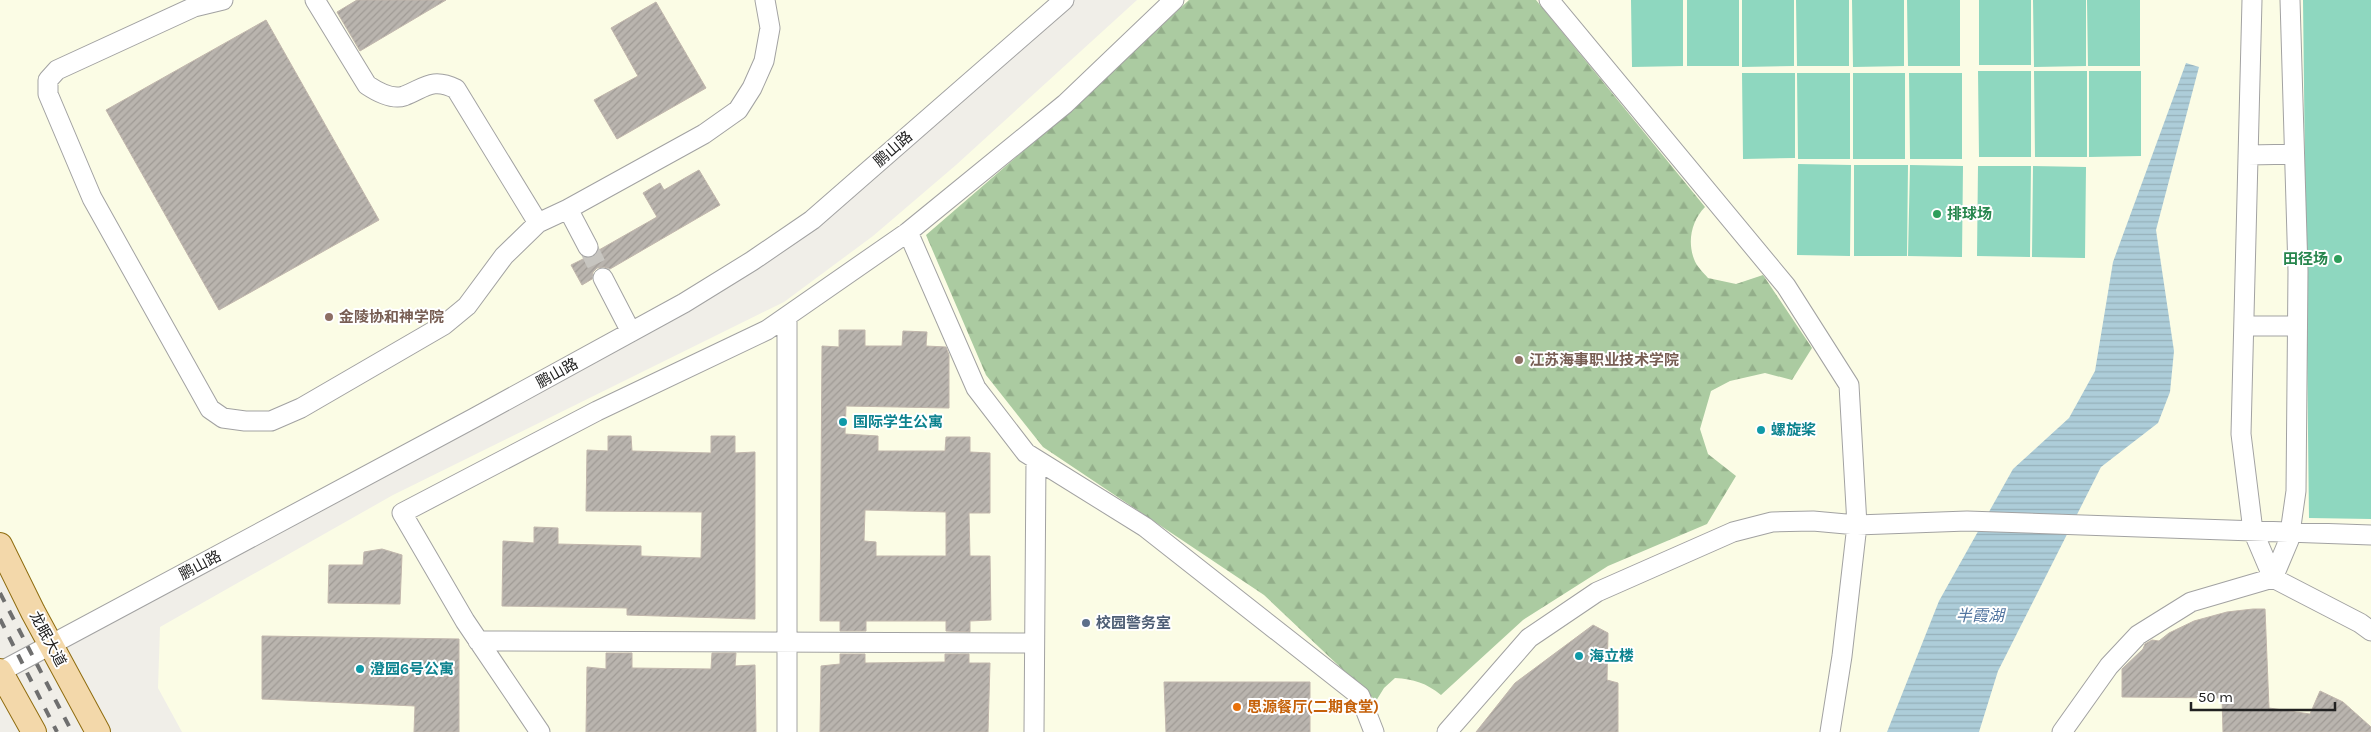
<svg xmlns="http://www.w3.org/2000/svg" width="2371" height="732" font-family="Karla,'Noto Sans SC',sans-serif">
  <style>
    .education { fill: #fbfce5 }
    .forest { fill: url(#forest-firs) }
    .pitch { fill: #8ed7bf }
    .water { fill: url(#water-rules) }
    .building { fill: url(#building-hatch); stroke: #c1b6ac; fill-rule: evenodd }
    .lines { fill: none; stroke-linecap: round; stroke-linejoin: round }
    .minor-tunnel { stroke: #c7c5c0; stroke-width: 19; stroke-dasharray: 19 9; stroke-linecap: butt }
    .minor-casing { stroke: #a2a2a2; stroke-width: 21 }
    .major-casing { stroke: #8f6c0f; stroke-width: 26 }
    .minor { stroke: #fff; stroke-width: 19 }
    .major { stroke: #f3d8aa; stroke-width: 24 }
    .rail { stroke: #6f6f6f; stroke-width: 4; stroke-dasharray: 10 10; stroke-linecap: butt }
    .leisure-dot { fill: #2e9e5b; stroke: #fff; stroke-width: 2 }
    .education-dot { fill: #8d6e63; stroke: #fff; stroke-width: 2 }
    .culture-dot { fill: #0f9aa8; stroke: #fff; stroke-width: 2 }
    .service-dot { fill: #5c6f8a; stroke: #fff; stroke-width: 2 }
    .food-dot { fill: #e8710a; stroke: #fff; stroke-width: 2 }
    .labels { text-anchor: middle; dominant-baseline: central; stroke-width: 4; stroke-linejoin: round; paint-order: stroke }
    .street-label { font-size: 15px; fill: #212121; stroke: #fff }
    .leisure-label { font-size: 15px; font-weight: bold; fill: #27864d; stroke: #fff; text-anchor: start }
    .education-label { font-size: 15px; font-weight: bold; fill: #785e54; stroke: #fff; text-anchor: start }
    .culture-label { font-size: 15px; font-weight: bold; fill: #0d838f; stroke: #fff; text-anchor: start }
    .service-label { font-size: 15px; font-weight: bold; fill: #4e5e75; stroke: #fff; text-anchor: start }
    .food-label { font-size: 15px; font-weight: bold; fill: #c56008; stroke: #fff; text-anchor: start }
    .water-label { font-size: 16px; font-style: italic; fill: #5275a0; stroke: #fff }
  </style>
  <defs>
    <pattern id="forest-firs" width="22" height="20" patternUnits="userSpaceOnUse" patternTransform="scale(1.25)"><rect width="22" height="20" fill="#abcba1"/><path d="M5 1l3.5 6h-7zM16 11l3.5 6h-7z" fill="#93ae8a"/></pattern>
    <pattern id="water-rules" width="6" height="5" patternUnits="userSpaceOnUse" patternTransform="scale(1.25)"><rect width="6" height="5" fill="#adcdd9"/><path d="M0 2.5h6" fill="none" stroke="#95b0ba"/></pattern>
    <pattern id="building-hatch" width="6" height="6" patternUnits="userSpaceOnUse" patternTransform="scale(1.25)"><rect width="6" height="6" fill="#b9b4ae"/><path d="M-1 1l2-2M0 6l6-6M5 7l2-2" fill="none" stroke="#9f9a95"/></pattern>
  </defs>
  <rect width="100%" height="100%" fill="#f0eee8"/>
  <path class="education" d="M0,0H1064L752,261L51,645L0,543Z
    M1137,0H2371V732H182L158,688L160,627L393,495L784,302L873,236L956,165Z"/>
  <path class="forest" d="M1189,0H1536L1705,207C1692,220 1687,241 1694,259C1696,266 1704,273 1708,278L1736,284L1763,275L1812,348L1792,380L1765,373L1730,381L1711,391L1700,429L1708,454L1736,476L1707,524L1608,566L1523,620L1441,695C1426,683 1414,679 1395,678L1384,688L1376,701L1264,595L1043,447L986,375L926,235L1059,120Z"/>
  <path class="pitch" d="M1631,0H1683V66L1632,67Z
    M1687,0H1739V66H1687Z
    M1742,0H1794V66L1742,67Z
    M1796,0H1849V66H1797Z
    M1852,0H1904V66L1853,67Z
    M1907,0H1960V66H1908Z
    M1979,0H2031V65H1979Z
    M2033,0H2086V66L2034,67Z
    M2087,0H2140V66H2088Z
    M2303,0H2371V519L2309,518Z
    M1978,71H2031V157H1979Z
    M2034,71H2087V157H2035Z
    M2089,71H2141V156L2089,157Z
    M1742,73H1795V158L1743,159Z
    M1797,73H1850V159H1798Z
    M1853,73H1905V159H1853Z
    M1909,73H1962V159H1910Z
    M1798,164L1851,165L1850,256L1797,255Z
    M1854,165H1908L1907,256H1854Z
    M1910,165L1963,166L1962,257L1908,256Z
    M1978,166H2031L2030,257L1977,256Z
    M2033,166L2086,167L2085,258L2032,257Z"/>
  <path class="water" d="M2186,63L2199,67L2156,230L2174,351L2170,392L2158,423L2101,467L1998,671L1979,732H1887L1939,601L2013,469L2069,418L2095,371L2113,262Z"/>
  <path class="building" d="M357,0H446L360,51L337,12Z
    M656,2L706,88L617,139L594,100L638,76L611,28Z
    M266,20L379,220L219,310L106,110Z
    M699,170L720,205L610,269L604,267L597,268L593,272L592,279L582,285L571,265L585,258L594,257L599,250L657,217L643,193L660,183L664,190Z
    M839,330H865V346H902L903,331L927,332L926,346L946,347L949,355V408L846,406L845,434L878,436V451H945L946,437H970V452L990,453V513H969L970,556H990L991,620L970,621V632L946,631V621H866V631H840V621H820L822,346L839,347ZM865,510L946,512V556H876V542L864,541Z
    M608,436H631L632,451L711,453V436H735V453L755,452V619L627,615V608L502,606L503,541L534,543V527L558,528V544L641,546V556L701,558L702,512L586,511L587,450L608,451Z
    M382,549L402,555L400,604L328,603L329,565H363L364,552Z
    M2253,609H2265L2269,708L2310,714L2320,691L2343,702L2371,727V732H2223L2222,698L2122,697V669L2143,649L2145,644L2152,640L2159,641L2169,633L2194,621L2227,612Z
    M1593,625L1608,633L1607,680L1618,683V732H1476L1515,683Z
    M262,636L459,639V732H414L415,706L262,699Z
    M606,653H632V668L711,669L712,653H736L735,666L755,665L756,732H586L587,667L606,669Z
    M840,654H865V663L945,662V654H969V663H990L988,732H820L821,666L840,664Z
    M1164,682H1310V732H1166Z"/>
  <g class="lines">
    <path class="minor-tunnel" d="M588,247L603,278"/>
    <defs>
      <path id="minor" d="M223,0L194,7L57,70L48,80V94L92,198L210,409L223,418L245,421H271L301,408L444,325L467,306L504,256L538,223
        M315,0L367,85C376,91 392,100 404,96C425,88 432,77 456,89L538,223L568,209
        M1549,0L1786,286L1849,385L1857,525L1842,656L1830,732
        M2252,0L2241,434L2253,531L2273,578L2360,623L2371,631
        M2248,155L2294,154
        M908,232L976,388L1026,453L1145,527L1360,696L1374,732
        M588,247L568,209L704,134L738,110L752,88L764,61L770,28L765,0
        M603,278L631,332
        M787,316V732
        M2244,326H2297
        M2273,578L2289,540L2296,491L2298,271L2290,0
        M478,641L1034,643
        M0,672L474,418L684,303L752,261L812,220L1064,0
        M540,732L465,621L402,513L597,411L767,330L908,232L1065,104L1174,0
        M1034,732L1036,460
        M1447,732L1529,638L1597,592L1733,532L1772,522L1813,521L1857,525L1967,521L2371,535
        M2062,732L2109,666L2138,635L2191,602L2273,578"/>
      <path id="major" d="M0,545L33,612L98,732
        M0,671L34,732"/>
    </defs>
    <use href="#minor" class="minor-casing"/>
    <use href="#major" class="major-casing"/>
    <use href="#minor" class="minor"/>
    <use href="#major" class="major"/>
    <path class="rail" d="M0,593L72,732
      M0,619L57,732"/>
  </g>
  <g class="leisure-dot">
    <circle cx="1937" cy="214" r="5"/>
    <circle cx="2338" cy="259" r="5"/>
  </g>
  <g class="education-dot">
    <circle cx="329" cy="317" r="5"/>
    <circle cx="1519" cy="360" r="5"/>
  </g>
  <g class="culture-dot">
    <circle cx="843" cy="422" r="5"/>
    <circle cx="1761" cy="430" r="5"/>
    <circle cx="1579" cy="656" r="5"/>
    <circle cx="360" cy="669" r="5"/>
  </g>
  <circle class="service-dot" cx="1086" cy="623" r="5"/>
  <circle class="food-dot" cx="1237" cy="707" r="5"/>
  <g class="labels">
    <g class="street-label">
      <text transform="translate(893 149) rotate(-41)">鹏山路</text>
      <text transform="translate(557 373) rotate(-29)">鹏山路</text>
      <text transform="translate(200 565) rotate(-28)">鹏山路</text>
      <text transform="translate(48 639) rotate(62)">龙眠大道</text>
    </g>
    <g class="leisure-label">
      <text x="1947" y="214">排球场</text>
      <text x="2328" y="259" text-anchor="end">田径场</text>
    </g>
    <g class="education-label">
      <text x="339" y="317">金陵协和神学院</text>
      <text x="1529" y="360">江苏海事职业技术学院</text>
    </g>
    <g class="culture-label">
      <text x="853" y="422">国际学生公寓</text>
      <text x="1771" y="430">螺旋桨</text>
      <text x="1589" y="656">海立楼</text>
      <text x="370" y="669">澄园6号公寓</text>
    </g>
    <g class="service-label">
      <text x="1096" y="623">校园警务室</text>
    </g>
    <g class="food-label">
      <text x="1247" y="707">思源餐厅(二期食堂)</text>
    </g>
    <g class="water-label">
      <text x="1980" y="615">半霞湖</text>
    </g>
  </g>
  <path d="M2191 702v8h144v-8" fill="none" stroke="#212121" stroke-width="2.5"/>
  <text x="2198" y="702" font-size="15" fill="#212121" stroke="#ffffff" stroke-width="4" paint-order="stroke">50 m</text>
</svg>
